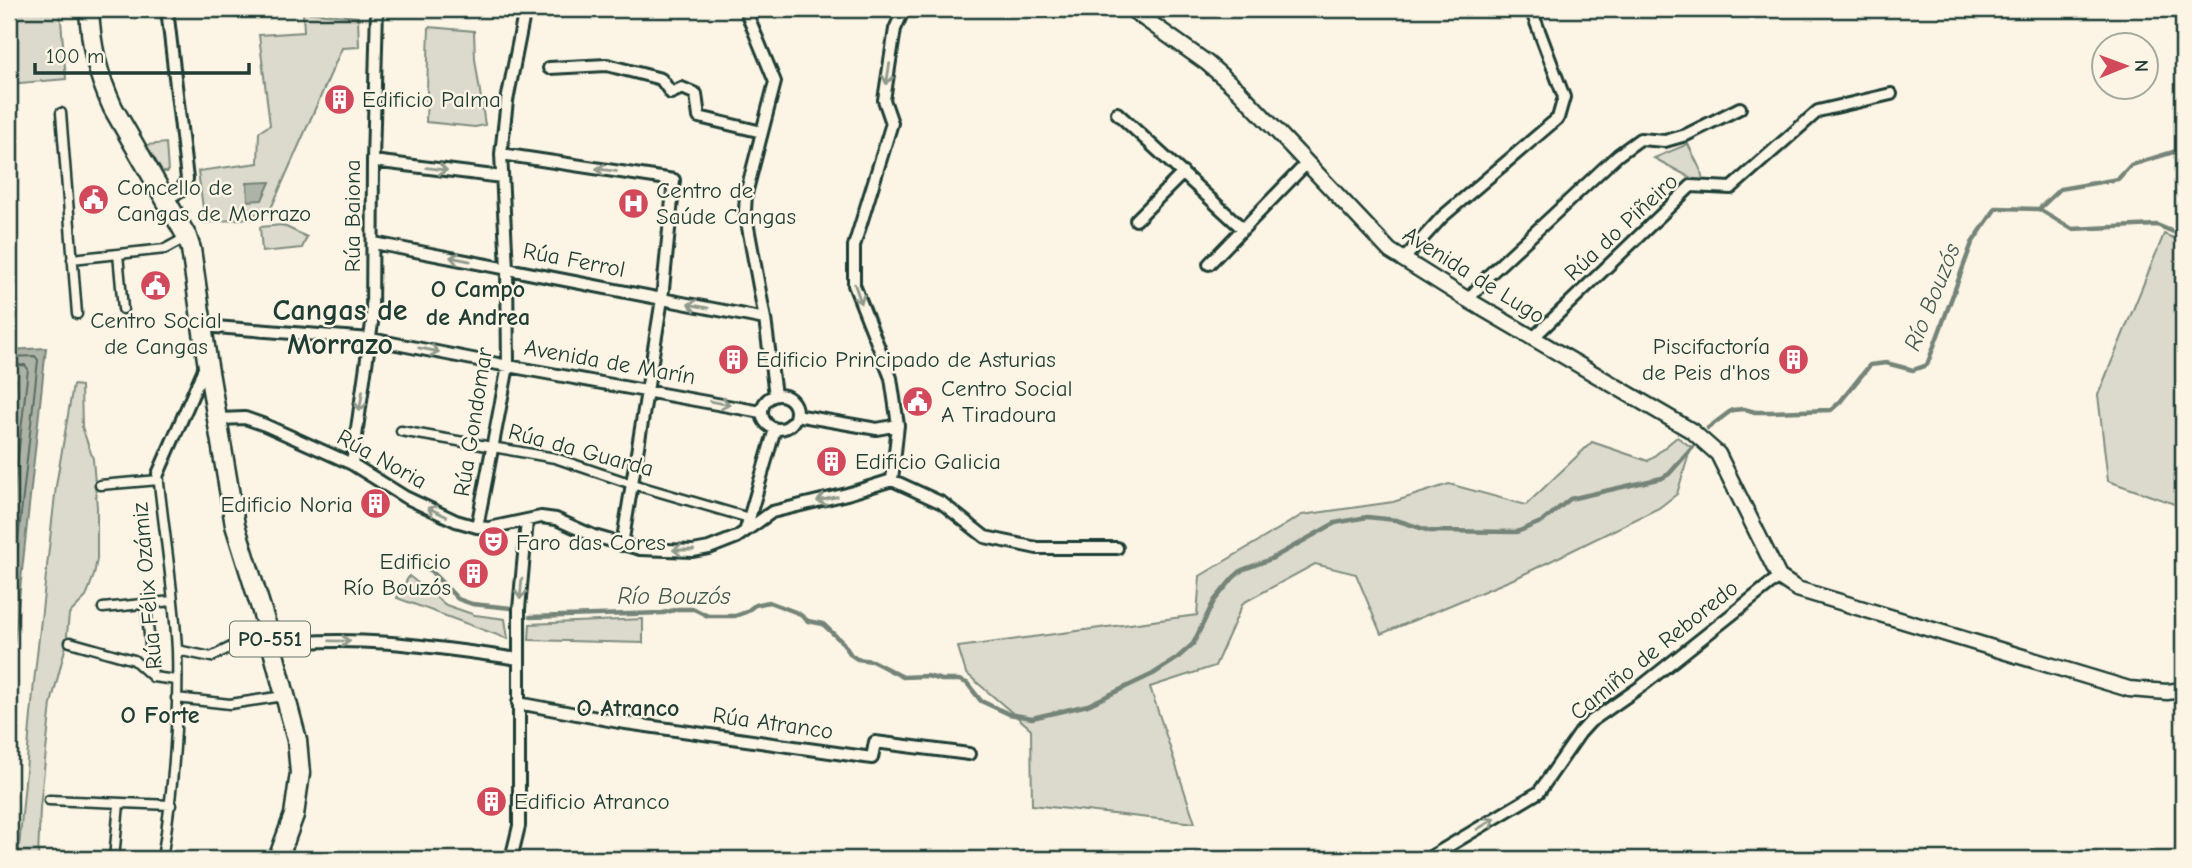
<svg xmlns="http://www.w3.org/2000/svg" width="2192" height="868" font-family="'Comic Neue',sans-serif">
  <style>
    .green { fill: #dcdacc; stroke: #7e8c80; stroke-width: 2 }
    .water { fill: #aeb3a7; stroke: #758479; stroke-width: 2 }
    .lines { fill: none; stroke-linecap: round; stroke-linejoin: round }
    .shore { stroke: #586c62; stroke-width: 2 }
    .stream { stroke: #758479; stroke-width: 4.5 }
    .pedestrian-casing { stroke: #1f3d34; stroke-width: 13 }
    .minor-casing { stroke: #1f3d34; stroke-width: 16 }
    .tertiary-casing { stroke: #1f3d34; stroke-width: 19 }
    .primary-casing { stroke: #1f3d34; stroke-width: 23 }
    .pedestrian { stroke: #fcf5e5; stroke-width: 8 }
    .minor { stroke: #fcf5e5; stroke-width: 10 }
    .tertiary { stroke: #fcf5e5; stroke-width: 14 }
    .primary { stroke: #fcf5e5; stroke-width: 18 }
    .oneway { stroke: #8e998c }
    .labels { text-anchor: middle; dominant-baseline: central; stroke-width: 5; stroke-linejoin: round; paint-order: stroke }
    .shield { fill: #fcf5e5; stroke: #617469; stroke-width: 2 }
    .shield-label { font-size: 21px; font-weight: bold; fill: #1f3d34 }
    .poi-label { font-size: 23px; fill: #1f3d34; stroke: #fcf5e5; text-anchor: start }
    .street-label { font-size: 23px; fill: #1f3d34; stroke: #fcf5e5 }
    .neighbourhood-label { font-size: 24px; font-weight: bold; fill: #1f3d34; stroke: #fcf5e5 }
    .water-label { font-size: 24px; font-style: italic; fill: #435a51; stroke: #fcf5e5 }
    .district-label { font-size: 30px; font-weight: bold; fill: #1f3d34; stroke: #fcf5e5 }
  </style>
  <rect width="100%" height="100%" fill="#fcf5e5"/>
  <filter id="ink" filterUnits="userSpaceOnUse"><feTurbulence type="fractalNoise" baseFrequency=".0143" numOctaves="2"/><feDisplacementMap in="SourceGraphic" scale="14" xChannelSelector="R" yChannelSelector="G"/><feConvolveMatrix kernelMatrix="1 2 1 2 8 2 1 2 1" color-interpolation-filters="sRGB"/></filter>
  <g filter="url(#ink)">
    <path class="green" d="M9,9H60L66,79L9,84Z
      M303,12L358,17L359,47L342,48L269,213L254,214L248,218L205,223L198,171L258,163L259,132L270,125L259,35L304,32Z
      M429,27L474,31L475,59L485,125L475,127L426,122Z
      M166,143L168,172H162L146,145Z
      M1688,144L1701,171L1704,185L1654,158Z
      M282,225L307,237L302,248L262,252L260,227Z
      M2164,234L2183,242V507L2108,481L2098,395Z
      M73,385L81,386L82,427L93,459L97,507V559L94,575L86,597L69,614L66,645L51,704L40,808L38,859H18L34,682L56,486Z
      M1677,437L1691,447L1677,494L1659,508L1518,577L1381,634L1356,574L1315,564L1243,603L1215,666L1150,687L1195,823L1032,805L1031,729L966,673L958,647L1197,615L1200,576L1302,515L1393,502L1449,484L1526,505L1592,442L1648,461Z
      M409,576L446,605L475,615L505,619L508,639L397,598Z
      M643,619V643L529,640L530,624Z"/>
    <path class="water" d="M270,182L262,200L248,201L247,183Z
      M46,348L9,692V350Z"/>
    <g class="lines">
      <path class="shore" d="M9,357L35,356L38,360L9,623
        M9,366L25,365L28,369L9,537
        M9,376L14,377L16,380L9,444"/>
      <path class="stream" d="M2039,209L2072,229L2157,225L2183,236
        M1708,428L1732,410L1744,409L1755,412H1770L1831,410L1840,402L1870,365L1886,363L1913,370L1927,365L1972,243L1996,208L2039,209L2060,189L2118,179L2131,165L2183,149
        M423,563L458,599L472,604L511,608
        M530,617L663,613L678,609H694L708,616H735L746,612L755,605L769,602L798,613L808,621L823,624L843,643L851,655L857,659L872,661L903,677L927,676L942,680H959L967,683L981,701L1009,714L1032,718L1088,705L1153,674L1176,659L1193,644L1214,601L1233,578L1242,570L1271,559L1335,523L1367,517L1396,520L1430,531L1517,532L1543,521L1570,499L1662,478L1669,474L1693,447"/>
      <defs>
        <path id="pedestrian" d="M61,113L77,314
          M118,254L123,309
          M72,259L165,249L187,237
          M401,431L555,458L632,484L749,518
          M158,474C164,532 174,591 177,650C179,720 173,791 162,859
          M100,485L159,480
          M146,604L153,677
          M103,608L172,601
          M70,642L134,660L153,677L176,680
          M177,650L211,657L231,647L265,624
          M176,698L230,704L284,696
          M49,800L171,805
          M114,859L119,804"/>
        <path id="minor" d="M745,9L775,82L746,194L745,211L765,319L775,395
          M549,68L607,65L661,79L671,93L682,88L696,94L699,117L762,132
          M1117,113L1243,229
          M501,154L674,180L662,299L622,545
          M373,161L502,177
          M165,200L181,191L187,179L167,9
          M1136,220L1183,173
          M374,243L765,319
          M1403,260L1442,217L1558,118L1564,97L1532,12
          M1209,264L1306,164
          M1468,300L1490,274L1618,155L1640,139L1665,141L1686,135L1740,108
          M202,326L371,339L508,366L761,412
          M1533,338L1691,186L1731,188L1818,111L1891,94
          M762 412a17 17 0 1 1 34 0a17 17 0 1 1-34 0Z
          M796,415L877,429L898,425
          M218,419L245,418L265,425L352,464L405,497L456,521L477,527L489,528L541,517L556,519L594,536L640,549L693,551L709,548L737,537L772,512L847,494L892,480
          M352,464L372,323L373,161L377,9
          M158,474L206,364
          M892,480L898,425L891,378L854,285V246L892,123L884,100L895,29L904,9
          M892,480L942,503L985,537L1037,548H1117
          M477,527L508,366L507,268L501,154L507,101L525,9
          M746,529L775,429
          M272,645C356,634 435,647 519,659
          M518,703L619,722L872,758L875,742L969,754
          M511,859L519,826V609L527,521
          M1427,859L1539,792L1580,733L1590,722L1643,685L1779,577"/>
        <path id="tertiary" d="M1131,9L1207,63L1239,91L1390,251L1468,300L1692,431L1718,454L1779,577L1797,589L2129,689L2167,692L2183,690"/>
        <path id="primary" d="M89,9C91,47 97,73 113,108L187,237L191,249L207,360L235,525L266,624L297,740L300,773L294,815L278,859"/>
      </defs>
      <use href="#pedestrian" class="pedestrian-casing"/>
      <use href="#minor" class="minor-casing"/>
      <use href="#tertiary" class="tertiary-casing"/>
      <use href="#primary" class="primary-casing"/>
      <use href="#pedestrian" class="pedestrian"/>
      <use href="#minor" class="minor"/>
      <use href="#tertiary" class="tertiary"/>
      <use href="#primary" class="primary"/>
    </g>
    <defs><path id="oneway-shaft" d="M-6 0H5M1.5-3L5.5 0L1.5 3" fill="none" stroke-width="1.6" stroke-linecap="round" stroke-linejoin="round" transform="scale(1.75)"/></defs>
    <g class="oneway">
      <use href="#oneway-shaft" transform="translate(888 74) rotate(99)"/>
      <use href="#oneway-shaft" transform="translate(437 169) rotate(7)"/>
      <use href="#oneway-shaft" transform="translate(606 170) rotate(-172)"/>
      <use href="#oneway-shaft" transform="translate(460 259) rotate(-169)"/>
      <use href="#oneway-shaft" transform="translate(858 294) rotate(71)"/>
      <use href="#oneway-shaft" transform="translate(698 306) rotate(-169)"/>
      <use href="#oneway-shaft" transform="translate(429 350) rotate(11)"/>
      <use href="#oneway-shaft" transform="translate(361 401) rotate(99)"/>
      <use href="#oneway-shaft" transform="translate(720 403) rotate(10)"/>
      <use href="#oneway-shaft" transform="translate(827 499) rotate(167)"/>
      <use href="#oneway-shaft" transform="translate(437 512) rotate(-155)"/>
      <use href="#oneway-shaft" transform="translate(683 550) rotate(-180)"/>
      <use href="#oneway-shaft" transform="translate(521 589) rotate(95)"/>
      <use href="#oneway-shaft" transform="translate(340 641) rotate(1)"/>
      <use href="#oneway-shaft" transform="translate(1486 824) rotate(-31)"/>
    </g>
  </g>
  <defs>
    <symbol id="building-disc" viewBox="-11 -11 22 22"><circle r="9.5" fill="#d1495b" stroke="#fcf5e5"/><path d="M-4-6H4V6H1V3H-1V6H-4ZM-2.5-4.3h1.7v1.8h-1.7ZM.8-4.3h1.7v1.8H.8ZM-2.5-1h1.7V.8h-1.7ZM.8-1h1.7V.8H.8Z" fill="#fff"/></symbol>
    <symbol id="civic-disc" viewBox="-11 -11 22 22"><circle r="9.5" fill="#d1495b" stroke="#fcf5e5"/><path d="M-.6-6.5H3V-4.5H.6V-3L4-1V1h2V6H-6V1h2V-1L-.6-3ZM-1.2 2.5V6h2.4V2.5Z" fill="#fff"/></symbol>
    <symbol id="hospital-disc" viewBox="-11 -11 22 22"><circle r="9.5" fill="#d1495b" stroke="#fcf5e5"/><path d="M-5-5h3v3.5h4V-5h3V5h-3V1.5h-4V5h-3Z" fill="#fff"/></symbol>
    <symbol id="theatre-disc" viewBox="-11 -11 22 22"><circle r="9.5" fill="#d1495b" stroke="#fcf5e5"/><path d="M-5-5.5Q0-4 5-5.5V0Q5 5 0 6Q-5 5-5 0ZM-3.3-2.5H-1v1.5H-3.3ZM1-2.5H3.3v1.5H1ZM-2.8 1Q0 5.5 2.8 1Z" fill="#fff"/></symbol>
  </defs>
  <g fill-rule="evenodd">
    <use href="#building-disc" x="322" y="82" width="35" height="35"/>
    <use href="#civic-disc" x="76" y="182" width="35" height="35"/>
    <use href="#hospital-disc" x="616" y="186" width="35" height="35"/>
    <use href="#civic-disc" x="138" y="268" width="35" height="35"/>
    <use href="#building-disc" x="716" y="342" width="35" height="35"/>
    <use href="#building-disc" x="1776" y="342" width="35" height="35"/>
    <use href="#civic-disc" x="900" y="384" width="35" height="35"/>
    <use href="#building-disc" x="814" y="444" width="35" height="35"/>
    <use href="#building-disc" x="358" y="486" width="35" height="35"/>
    <use href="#theatre-disc" x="476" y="524" width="35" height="35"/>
    <use href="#building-disc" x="456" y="556" width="35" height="35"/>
    <use href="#building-disc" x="474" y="784" width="35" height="35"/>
  </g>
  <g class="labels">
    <rect class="shield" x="230" y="621.5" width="80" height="35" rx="5"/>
    <g class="shield-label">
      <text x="270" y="639">PO-551</text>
    </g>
    <g class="poi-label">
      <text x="362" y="99">Edificio Palma</text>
      <text x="117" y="187">Concello de<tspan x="117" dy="26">Cangas de Morrazo</tspan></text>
      <text x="656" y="190">Centro de<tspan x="656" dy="26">Saúde Cangas</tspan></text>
      <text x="156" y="320" text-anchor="middle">Centro Social<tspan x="156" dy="26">de Cangas</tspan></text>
      <text x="1770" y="346" text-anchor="end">Piscifactoría<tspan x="1770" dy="26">de Peis d'hos</tspan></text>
      <text x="756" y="359">Edificio Principado de Asturias</text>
      <text x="941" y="388">Centro Social<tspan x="941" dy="26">A Tiradoura</tspan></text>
      <text x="855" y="461">Edificio Galicia</text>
      <text x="353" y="504" text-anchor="end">Edificio Noria</text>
      <text x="516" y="542">Faro das Cores</text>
      <text x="451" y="561" text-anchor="end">Edificio<tspan x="451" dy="26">Río Bouzós</tspan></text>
      <text x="514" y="801">Edificio Atranco</text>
    </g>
    <g class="street-label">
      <text transform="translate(352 216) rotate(-90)">Rúa Baiona</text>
      <text transform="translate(1621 227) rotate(-43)">Rúa do Piñeiro</text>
      <text transform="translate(574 260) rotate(11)">Rúa Ferrol</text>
      <text transform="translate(1474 275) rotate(32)">Avenida de Lugo</text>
      <text transform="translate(610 362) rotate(10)">Avenida de Marín</text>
      <text transform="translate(473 422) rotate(-81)">Rúa Gondomar</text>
      <text transform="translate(581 450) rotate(15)">Rúa da Guarda</text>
      <text transform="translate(382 459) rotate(29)">Rúa Noria</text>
      <text transform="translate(147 586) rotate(-95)">Rúa Félix Ozámiz</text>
      <text transform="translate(1654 650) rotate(-39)">Camiño de Reboredo</text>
      <text transform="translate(773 723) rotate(8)">Rúa Atranco</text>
    </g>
    <g class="neighbourhood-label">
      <text x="478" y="289">O Campo<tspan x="478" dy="28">de Andrea</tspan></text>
      <text x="628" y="708">O Atranco</text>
      <text x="160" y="715">O Forte</text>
    </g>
    <g class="water-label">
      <text transform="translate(1932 297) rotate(-68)">Río Bouzós</text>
      <text x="674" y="596">Río Bouzós</text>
    </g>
    <g class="district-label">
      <text x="340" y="310">Cangas de<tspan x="340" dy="34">Morrazo</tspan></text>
    </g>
  </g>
  <rect width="2192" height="868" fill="none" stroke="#fcf5e5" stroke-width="35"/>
  <rect x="18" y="18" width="2157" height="833" fill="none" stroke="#1f3d34" stroke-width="2.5" filter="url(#ink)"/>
  <g transform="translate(2125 66) rotate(89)"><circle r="33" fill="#fcf5e5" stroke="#a4ab9e" stroke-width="2"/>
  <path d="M0-5L12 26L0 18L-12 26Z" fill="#d1495b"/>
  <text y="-10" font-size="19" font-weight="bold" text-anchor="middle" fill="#1f3d34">N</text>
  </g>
  <path d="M35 63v10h214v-10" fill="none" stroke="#1f3d34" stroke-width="3.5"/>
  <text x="46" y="63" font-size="21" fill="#1f3d34" stroke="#fcf5e5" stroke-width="5" paint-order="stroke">100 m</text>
</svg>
